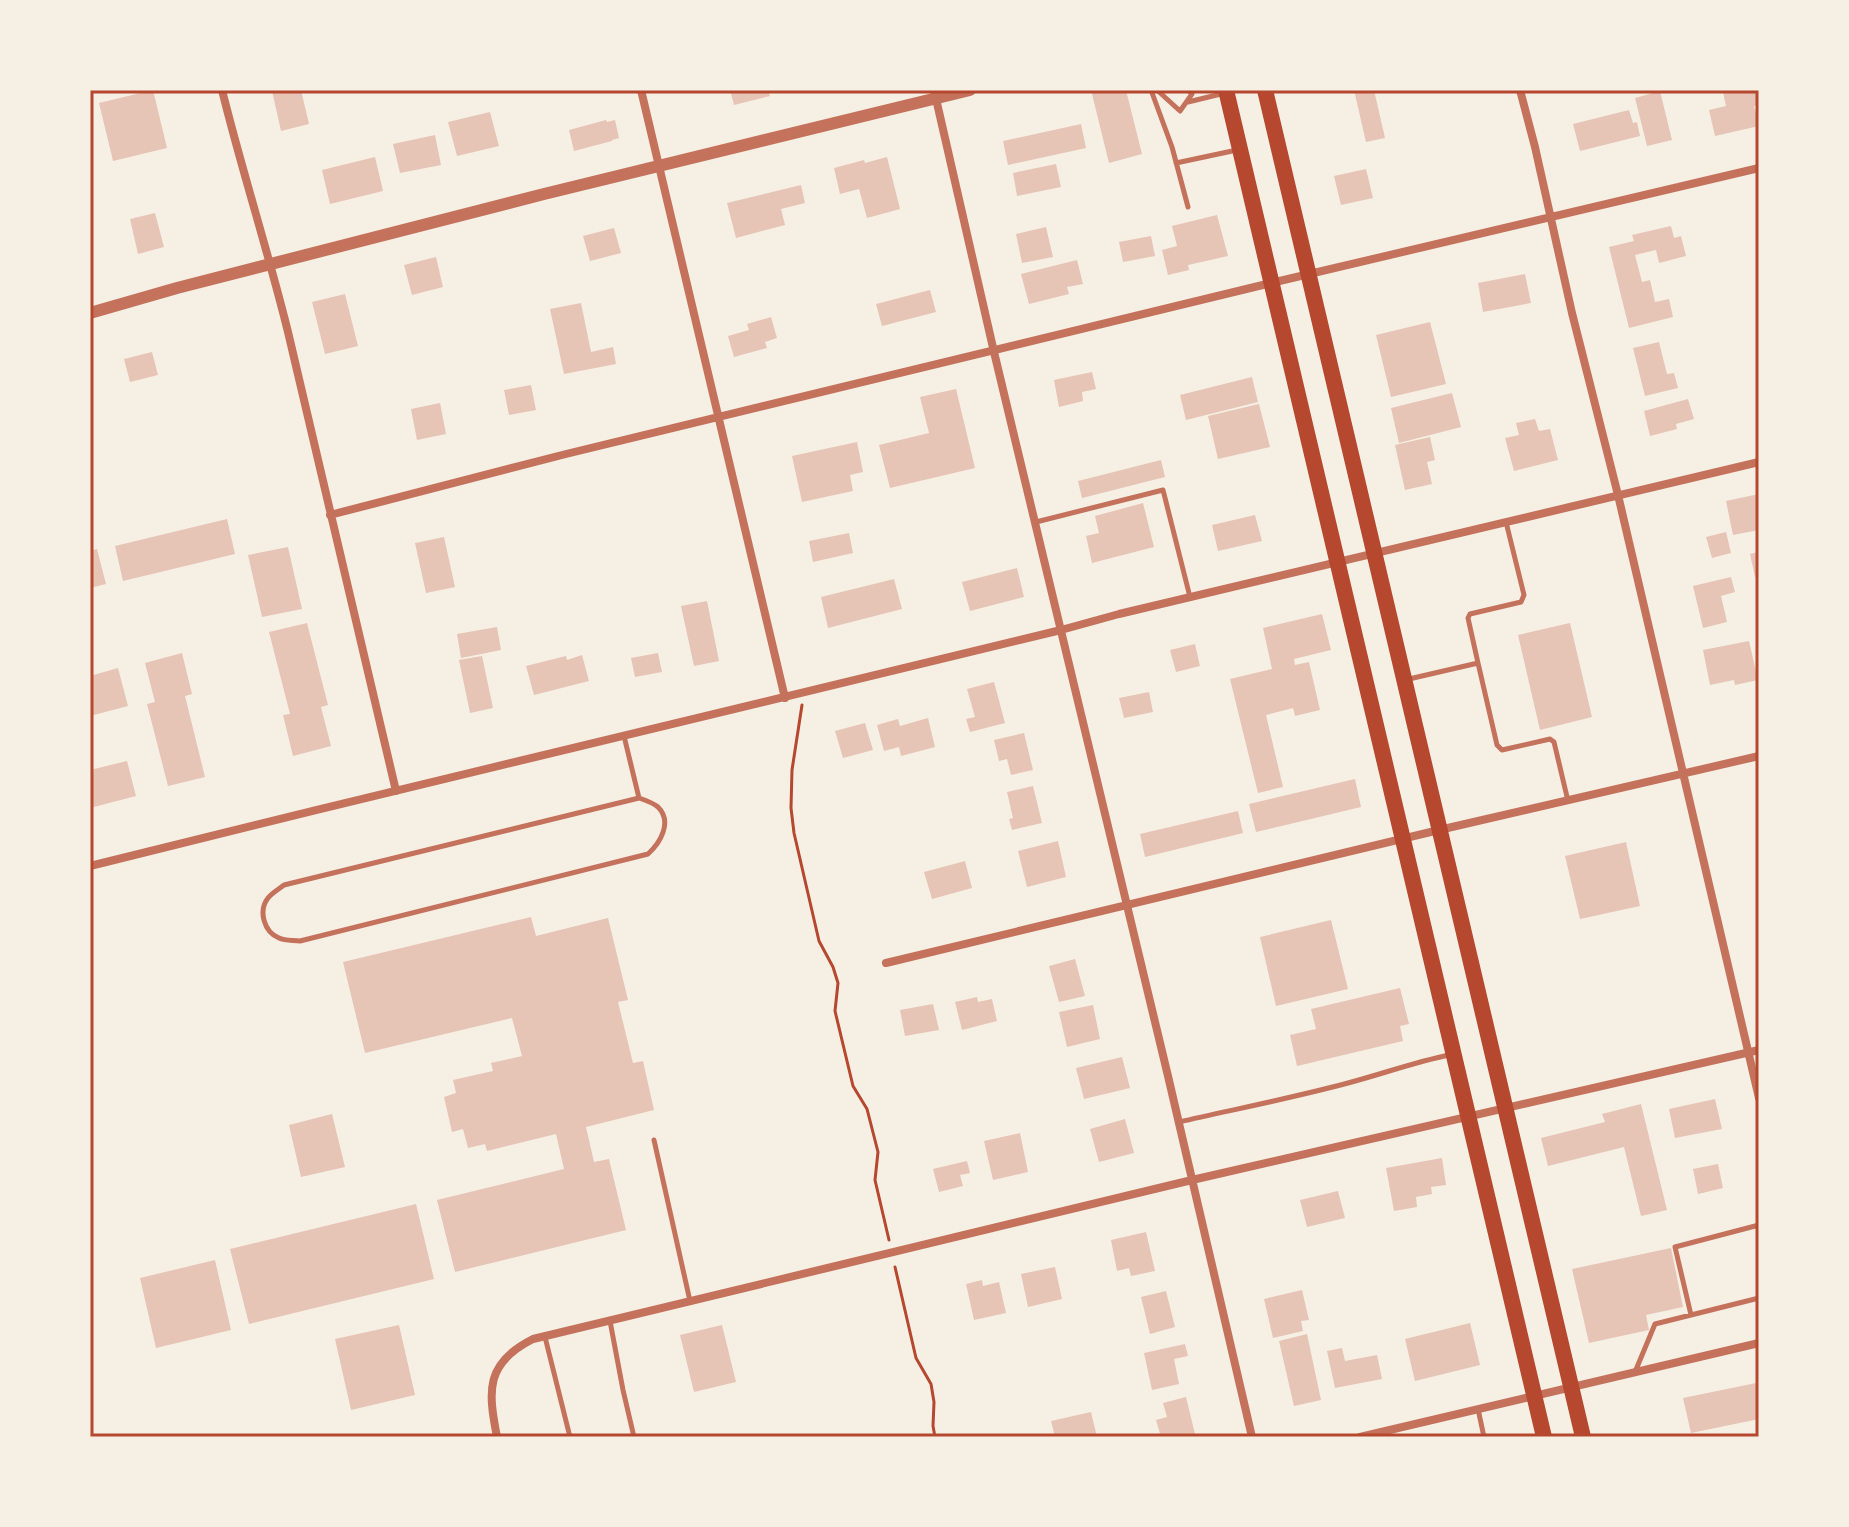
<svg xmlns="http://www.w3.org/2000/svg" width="1849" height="1527" font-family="'Work Sans',sans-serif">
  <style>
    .building { fill: #e6c5b7 }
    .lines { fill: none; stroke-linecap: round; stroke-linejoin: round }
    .path { stroke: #b5482f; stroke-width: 3 }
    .service { stroke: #c5725c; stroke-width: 5 }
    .minor { stroke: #c5725c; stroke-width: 8 }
    .tertiary { stroke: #c5725c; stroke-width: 12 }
    .primary { stroke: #b5482f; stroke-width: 16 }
    .neatline { fill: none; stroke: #b5482f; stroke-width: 3 }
  </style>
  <rect width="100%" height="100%" fill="#f6efe4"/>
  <path class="building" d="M153,90L167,148L113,161L99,103Z
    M276,90H301L309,124L281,131L272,91Z
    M730,90H768L770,96L734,105Z
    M1091,90H1126L1142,154L1109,163Z
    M1354,90H1374L1385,138L1366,142Z
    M1732,90H1759V105L1754,106L1759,126L1715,136L1709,110L1726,106L1723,92Z
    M1660,91L1672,140L1647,146L1635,98Z
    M1629,110L1633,123L1637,122L1640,136L1580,151L1573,124Z
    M490,112L499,146L457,156L448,122Z
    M606,120L607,122L615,120L619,138L612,140V141L574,151L569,130Z
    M1081,124L1086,148L1008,165L1003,141Z
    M435,135L441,165L400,173L393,144Z
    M375,157L383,191L330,204L322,170Z
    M887,157L900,209L867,218L859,189L840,194L834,168L864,160L865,163Z
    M1056,164L1061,187L1017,196L1013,173Z
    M1366,169L1373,198L1341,205L1334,176Z
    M801,185L805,203L781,209L785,225L736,238L727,203Z
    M155,213L164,247L138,254L130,219Z
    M1217,215L1228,256L1188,265L1189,270L1168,275L1162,250L1177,246L1172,226Z
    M1671,226L1674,238L1681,236L1686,256L1659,263L1656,250L1635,255L1642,282L1650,280L1655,302L1669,299L1673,317L1629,328L1609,247L1634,241L1632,235Z
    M1046,227L1053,257L1022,263L1016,234Z
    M614,228L621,253L590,261L583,236Z
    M1151,236L1155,256L1123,262L1119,242Z
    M436,257L443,287L412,295L404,265Z
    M1077,260L1083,284L1067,287L1069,294L1029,304L1021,274Z
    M1525,274L1531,303L1483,312L1478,283Z
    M930,290L936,312L882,326L876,304Z
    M345,294L358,346L325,354L312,302Z
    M581,303L591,352L613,347L616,364L564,374L550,309Z
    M771,317L777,338L765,342L767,348L734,357L728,336L749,330L747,324Z
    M1430,322L1446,384L1391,397L1376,335Z
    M1659,342L1667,374L1674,373L1678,388L1645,396L1633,348Z
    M152,352L158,375L130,382L124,359Z
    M1092,372L1096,389L1082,392L1083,401L1059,407L1054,380Z
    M1252,377L1258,402L1186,420L1180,395Z
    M531,385L536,410L509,415L504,390Z
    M956,389L975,468L890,488L879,445L929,433L920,397Z
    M1452,393L1461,427L1399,443L1391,408Z
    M1688,399L1694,419L1676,424L1677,429L1650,436L1644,411Z
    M440,403L446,434L417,440L411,409Z
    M1259,404L1270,447L1218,459L1208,416Z
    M1535,419L1539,431L1550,429L1558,460L1514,471L1505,438L1519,435L1516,423Z
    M1430,437L1435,460L1427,462L1432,484L1405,490L1395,445Z
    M857,442L863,472L850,475L853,491L802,502L792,456Z
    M1161,460L1165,477L1082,498L1078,481Z
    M1759,494V530L1733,535L1726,501Z
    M1143,503L1154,547L1092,563L1086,536L1099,533L1095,516Z
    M1255,515L1262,541L1218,551L1212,525Z
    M227,519L235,554L123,581L115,546Z
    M1726,532L1731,553L1712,558L1706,537Z
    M849,533L853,553L813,562L809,541Z
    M444,537L455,587L426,593L415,543Z
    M288,547L302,609L262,617L248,555Z
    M97,549L106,584L90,588V551Z
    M1759,552V576L1755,577L1750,554Z
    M1017,568L1024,597L970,611L962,582Z
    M1731,577L1735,592L1721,596L1727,622L1703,628L1693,586Z
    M894,579L902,609L828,628L821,597Z
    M707,601L719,661L694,666L681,606Z
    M1322,614L1331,650L1294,659L1295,665L1309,662L1320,710L1295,716L1293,708L1266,715L1283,787L1258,793L1230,679L1272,669L1263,628Z
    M307,623L328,705L321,707L331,746L293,756L283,715L290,714L269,632Z
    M1570,623L1592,717L1540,730L1518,635Z
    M497,627L501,650L461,658L457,634Z
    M1749,641L1758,680L1735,685L1734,680L1710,685L1703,650Z
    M1195,644L1200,666L1176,672L1170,650Z
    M182,653L192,694L185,696L205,777L168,786L147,704L155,702L145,663Z
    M658,653L662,672L635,677L631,658Z
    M582,655L589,681L534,695L526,666L566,656L567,660Z
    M482,656L493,708L470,713L459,660Z
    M118,668L128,706L90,716V676Z
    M994,682L1005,723L970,732L966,719L975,717L967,689Z
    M1149,692L1153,712L1124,718L1119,698Z
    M928,718L935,747L901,756L899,747L884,751L877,725L898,719L900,726Z
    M865,723L873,750L843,758L835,731Z
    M1024,733L1033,770L1011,775L1007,759L999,761L994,740Z
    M127,761L136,796L90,808V770Z
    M1355,779L1361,807L1256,832L1249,804Z
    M1033,786L1042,823L1012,830L1009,819L1013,818L1007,792Z
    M1238,811L1243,833L1145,857L1140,834Z
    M1058,841L1066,877L1027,887L1018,851Z
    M1626,842L1640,906L1580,919L1565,856Z
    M965,861L972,888L932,899L924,872Z
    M531,917L536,936L608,918L628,1000L618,1002L633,1063L643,1061L654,1110L586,1127L594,1162L609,1159L626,1230L455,1272L437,1200L564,1169L556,1134L487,1151L485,1144L468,1148L463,1129L452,1132L444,1097L456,1093L453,1080L493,1071L491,1063L522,1056L512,1018L365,1053L343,962Z
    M1331,920L1348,989L1276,1006L1260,937Z
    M1075,959L1085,996L1059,1002L1049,966Z
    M1400,988L1409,1024L1400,1026L1403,1041L1297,1066L1290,1035L1316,1029L1311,1009Z
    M977,997L978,1002L992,999L997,1021L962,1030L955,1002Z
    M933,1004L939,1030L905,1036L900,1010Z
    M1093,1005L1100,1039L1067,1047L1059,1012Z
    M1122,1057L1130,1088L1084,1099L1076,1068Z
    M1715,1099L1722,1129L1675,1138L1669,1109Z
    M1641,1104L1667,1210L1641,1216L1624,1147L1548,1166L1541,1138L1605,1122L1602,1114Z
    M332,1114L345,1167L301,1177L289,1125Z
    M1125,1119L1134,1153L1099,1162L1090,1129Z
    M1020,1133L1028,1172L993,1180L984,1141Z
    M1442,1158L1446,1185L1431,1187L1432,1194L1416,1197L1417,1207L1394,1211L1386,1168Z
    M967,1161L970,1173L960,1175L963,1186L939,1192L933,1169Z
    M1718,1164L1723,1188L1698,1194L1693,1169Z
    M1338,1191L1345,1218L1307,1227L1300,1200Z
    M416,1204L434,1279L249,1324L230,1249Z
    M1146,1232L1155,1271L1131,1276L1129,1268L1117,1271L1111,1240Z
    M1671,1248L1683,1307L1646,1315L1649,1330L1589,1343L1572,1269Z
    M215,1260L231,1330L156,1348L140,1278Z
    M1055,1267L1062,1299L1028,1307L1021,1274Z
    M982,1280L983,1286L999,1282L1006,1313L974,1320L966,1284Z
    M1302,1290L1309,1320L1301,1321L1303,1331L1273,1338L1264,1299Z
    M1166,1291L1175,1327L1150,1334L1141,1297Z
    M1470,1323L1480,1365L1415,1381L1405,1339Z
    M399,1325L415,1395L351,1410L335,1339Z
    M722,1325L736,1382L694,1392L680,1335Z
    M1307,1334L1321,1400L1294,1406L1279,1341Z
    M1185,1344L1188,1356L1174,1359L1179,1384L1152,1390L1144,1353Z
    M1342,1348L1345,1361L1377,1355L1382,1379L1335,1388L1327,1351Z
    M1756,1383L1759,1397V1419L1691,1433L1683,1398Z
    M1186,1397L1195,1434L1182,1437H1161L1156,1420L1167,1417L1163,1403Z
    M1091,1412L1097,1437H1055L1051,1421Z"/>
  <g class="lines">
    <path class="path" d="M802,705L792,770L791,808L794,833L819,941L833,967L838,983L835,1011L853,1086L867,1109L878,1152L875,1180L889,1240
      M895,1267L916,1358L931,1384L934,1402L933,1426L935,1437"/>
    <path class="service" d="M1151,90L1172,147L1188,207
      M1157,90L1180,111L1192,94L1188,90
      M1188,102L1225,93
      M1176,163L1237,150
      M1036,522L1163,490L1190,597
      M1478,663L1497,745L1502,750L1550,739L1554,742L1568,801
      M1409,679L1478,663L1468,618L1470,614L1521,602L1524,595L1506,522
      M624,736L639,798
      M639,798C645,800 653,803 658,807C673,822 660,843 648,854L300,941C293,940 285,941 279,938C264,932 258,911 268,898C272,893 279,889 284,885Z
      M1179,1122C1236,1109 1292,1098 1348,1083C1382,1074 1415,1062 1449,1055
      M654,1140L690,1301
      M1691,1315L1675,1247L1759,1225
      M610,1321L623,1390L634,1437
      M545,1337L570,1437
      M1635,1372L1655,1324L1759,1298
      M1478,1409L1484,1437"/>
    <path class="minor" d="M222,90C242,171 268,251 288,332L396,791
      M641,90L785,698
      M934,90L994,352L1168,1076L1252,1437
      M1520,90L1535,147L1572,313L1618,495L1759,1098
      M330,515L566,454L1271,283L1759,168
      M90,866C413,785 737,709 1061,630L1119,614L1759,462
      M886,963L1439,830L1759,756
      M497,1437C488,1391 485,1363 533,1339L1192,1180L1759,1050
      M1360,1437L1759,1343"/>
    <path class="tertiary" d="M90,313L177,288L544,194L970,90"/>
    <path class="primary" d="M1226,90L1544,1437
      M1265,90L1583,1437"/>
  </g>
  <rect width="1849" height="1527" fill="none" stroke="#f6efe4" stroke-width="184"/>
  <rect x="92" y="92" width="1665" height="1343" class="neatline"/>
</svg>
